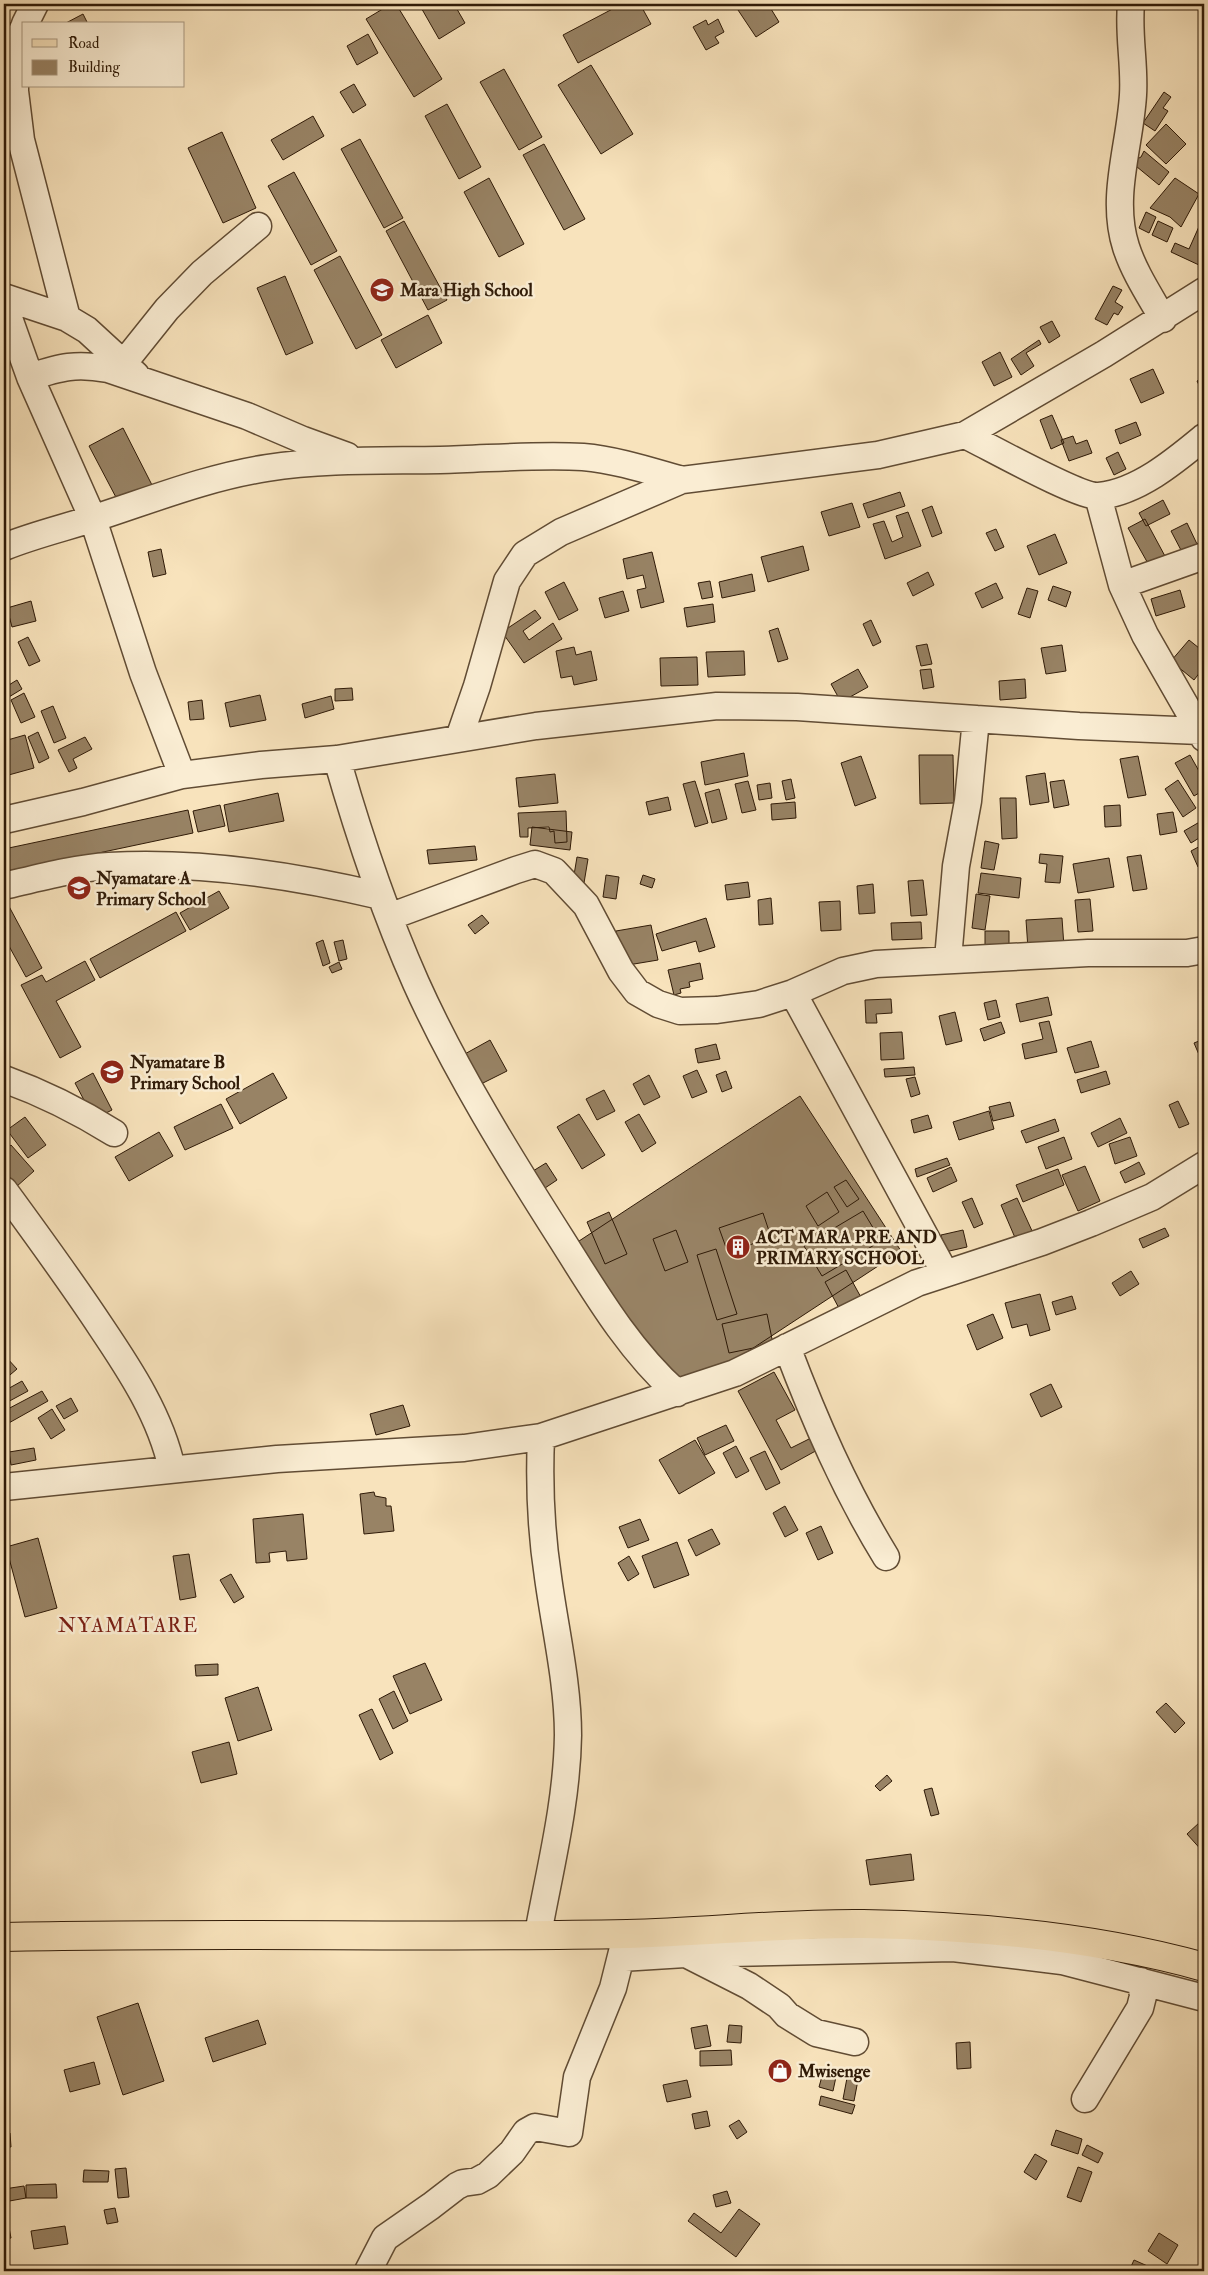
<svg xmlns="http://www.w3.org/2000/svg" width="1208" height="2275" font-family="'IM FELL Double Pica',serif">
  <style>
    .building { fill: #988365; stroke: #2f1a07 }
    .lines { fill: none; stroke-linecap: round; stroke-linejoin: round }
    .minor-casing { stroke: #614c34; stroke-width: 29 }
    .major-casing { stroke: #2f1a07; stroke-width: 30 }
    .minor { stroke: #faedd3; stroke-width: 26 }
    .major { stroke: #f8e3bc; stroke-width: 28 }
    .labels { text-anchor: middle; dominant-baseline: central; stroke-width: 5; stroke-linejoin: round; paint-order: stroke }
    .poi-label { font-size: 18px; font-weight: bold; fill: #2f1a07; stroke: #faedd3; text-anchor: start }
    .quarter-label { font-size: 20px; letter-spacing: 1px; fill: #7a1f14; stroke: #faedd3 }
  </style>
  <rect width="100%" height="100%" fill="#f8e3bc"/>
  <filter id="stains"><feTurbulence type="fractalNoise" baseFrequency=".004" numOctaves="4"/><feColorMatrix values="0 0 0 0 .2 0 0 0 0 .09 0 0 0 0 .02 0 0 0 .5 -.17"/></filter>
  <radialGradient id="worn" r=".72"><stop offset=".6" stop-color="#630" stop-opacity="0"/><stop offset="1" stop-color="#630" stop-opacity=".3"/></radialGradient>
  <path class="building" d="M391,4H396L442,79L414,97L366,19Z
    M419,4H454L465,23L439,39Z
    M482,4H495L485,9Z
    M622,4H640L651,24L578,63L563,35Z
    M734,4H768L779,22L756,37Z
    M83,14L88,24H64Z
    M718,19L724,32L715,37L719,43L706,50L693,27L706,20L708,25Z
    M368,34L378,53L357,65L347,46Z
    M591,65L633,134L601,154L558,85Z
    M504,69L542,137L519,150L480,82Z
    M354,84L366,105L353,113L340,92Z
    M1164,92L1171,97L1163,108L1168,111L1155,131L1143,123Z
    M447,104L481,167L459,179L425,116Z
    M313,116L324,136L283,160L271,140Z
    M1166,124L1186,144L1166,164L1146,145Z
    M222,132L256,208L223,223L188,148Z
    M360,139L403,218L384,228L341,149Z
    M544,144L585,219L564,230L523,155Z
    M1144,151L1169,172L1159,185L1131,162L1141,157Z
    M294,172L337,251L311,265L268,186Z
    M489,178L524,244L499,257L464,192Z
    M1175,178L1199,194L1181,227L1170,217L1150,208Z
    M1146,212L1156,217L1149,233L1139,228Z
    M404,221L447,300L428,310L386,231Z
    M1158,221L1173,228L1167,242L1152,235Z
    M1201,222L1204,223V251L1199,265L1171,252L1175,243L1189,249Z
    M340,256L382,335L356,349L314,270Z
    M285,276L313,343L286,355L257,288Z
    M1113,286L1122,290L1115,302L1123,307L1118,315L1114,313L1107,325L1095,319Z
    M428,315L442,343L396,368L381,340Z
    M1052,321L1060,336L1049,343L1040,327Z
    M1039,340L1041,344L1026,353L1034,366L1021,375L1011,359Z
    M1000,352L1012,377L994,386L982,362Z
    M1153,369L1164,393L1141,403L1130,379Z
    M1204,377V395L1197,381Z
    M1052,415L1064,443L1051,449L1040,420Z
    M1136,422L1141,435L1120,444L1115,430Z
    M123,428L152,485L119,503L89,446Z
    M1073,436L1076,444L1087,440L1092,453L1069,461L1061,440Z
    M1118,452L1126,469L1114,475L1106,458Z
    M900,492L905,506L868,518L863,504Z
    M1163,500L1170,514L1146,526L1139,513Z
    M852,503L860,527L829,536L821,512Z
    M932,506L942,533L932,537L922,510Z
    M908,512L921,546L885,559L873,524L884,521L892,542L903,537L896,516Z
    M1145,519L1166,558L1150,567L1128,528Z
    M1187,523L1197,544L1182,552L1171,531Z
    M996,529L1004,547L995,551L986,533Z
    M1055,534L1067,563L1039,575L1027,546Z
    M803,546L809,570L768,582L761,557Z
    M161,549L166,574L153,577L148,552Z
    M652,552L664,602L641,608L637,590L646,588L643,575L627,579L623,559Z
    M928,572L934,585L913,596L907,583Z
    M752,574L755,591L722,598L719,582Z
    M710,581L713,597L702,599L698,583Z
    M564,582L578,610L559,620L545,592Z
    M996,583L1003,598L982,608L975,593Z
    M1053,586L1071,592L1066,607L1048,600Z
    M1027,588L1038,591L1030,618L1018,614Z
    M1180,590L1185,607L1156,616L1151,599Z
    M623,591L629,611L605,618L599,598Z
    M31,601L36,621L12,627L7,608Z
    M713,604L715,622L687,627L684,608Z
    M535,610L541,618L523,631L529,640L553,623L562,639L524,663L502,632Z
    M871,620L881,642L873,646L863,624Z
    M778,628L788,659L778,662L769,631Z
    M28,637L40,661L29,666L18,642Z
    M1189,640L1204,652V667L1194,680L1171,661Z
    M927,644L932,664L921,666L916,646Z
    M1062,645L1066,671L1046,674L1041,648Z
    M574,647L576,655L591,651L597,680L574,685L572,676L561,678L556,651Z
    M744,651L745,675L708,677L706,652Z
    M697,657L698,685L661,686L660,658Z
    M858,669L868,687L841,702L831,684Z
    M931,669L934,687L923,689L920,670Z
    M1025,679L1026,698L1000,700L999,681Z
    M17,680L22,689L4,700V688Z
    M352,688L353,700L335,701V689Z
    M24,693L35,717L21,723L11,700Z
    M260,695L266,720L230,727L225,703Z
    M331,696L334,709L305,718L302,704Z
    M202,700L204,719L190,720L188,702Z
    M53,706L66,738L54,743L41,711Z
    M38,732L49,758L39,763L28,737Z
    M25,735L34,768L5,776L4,741Z
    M85,737L92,749L73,759L77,768L69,772L58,750Z
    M744,753L748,776L705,785L701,762Z
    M919,755H953L954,803L920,804Z
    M1190,755L1204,780V790L1194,796L1175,763Z
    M861,756L876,798L855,806L841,763Z
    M1138,756L1146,795L1128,798L1120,759Z
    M1045,773L1049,802L1030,805L1026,776Z
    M555,774L558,803L519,807L516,778Z
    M791,779L795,798L786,800L782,781Z
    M1064,780L1069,805L1054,808L1050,782Z
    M1178,780L1196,808L1183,817L1165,789Z
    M695,781L708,823L695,827L683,784Z
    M748,781L756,810L742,813L735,784Z
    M770,783L772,798L759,800L757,785Z
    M719,789L727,819L712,823L705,793Z
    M278,793L284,821L229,832L224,805Z
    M668,797L671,810L649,815L646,802Z
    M1000,798H1016L1017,838L1002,839Z
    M795,802L796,818L772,820L771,804Z
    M220,805L225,826L198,832L193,811Z
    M1120,805L1121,826L1105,827L1104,806Z
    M188,810L193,833L4,873V849Z
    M566,811L567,842L555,843L554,831L550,832L549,827L528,828V837H520L518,813Z
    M1173,812L1177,832L1160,835L1157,814Z
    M1203,820L1204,835L1191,843L1184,831Z
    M532,827L572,832L570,850L530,845Z
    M985,841L999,844L994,870L981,868Z
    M1204,844V864L1198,867L1191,851Z
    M475,846L477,860L429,864L427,850Z
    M1040,854L1063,856L1060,883L1045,882L1047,864L1039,863Z
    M1141,855L1147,889L1133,891L1127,857Z
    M577,857L588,859L584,883L573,881Z
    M1109,858L1114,887L1078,893L1073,864Z
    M981,873L1021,878L1019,898L978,893Z
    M606,875L619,877L616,899L603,897Z
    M643,875L655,879L652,888L640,884Z
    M923,880L927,915L911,916L908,881Z
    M748,882L750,897L727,900L725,885Z
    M873,884L875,913L859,914L857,886Z
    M219,891L229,908L190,930L180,913Z
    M976,894L990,896L985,930L972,928Z
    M4,897L42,968L26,977L4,937Z
    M771,898L773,924L759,925L758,900Z
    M1090,899L1093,931L1078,932L1075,900Z
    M840,901L841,930L821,931L819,902Z
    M176,912L186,931L100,978L90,959Z
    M482,915L489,923L475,934L468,925Z
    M706,918L715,947L699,952L696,941L662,951L656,934Z
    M1062,918L1064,947L1028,949L1026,920Z
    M921,922L922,939L892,940L891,923Z
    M651,925L658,960L622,966L616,931Z
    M985,931H1009V945H985Z
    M323,940L330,963L323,966L316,943Z
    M343,940L347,959L339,961L334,942Z
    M85,961L95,980L56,1001L81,1047L60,1058L21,985L42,975L46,982Z
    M339,962L342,969L332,973L329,967Z
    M700,963L703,979L689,982L690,987L680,989L681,993L674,995L668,970Z
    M1048,997L1052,1015L1020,1022L1016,1004Z
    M891,999L892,1013L876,1014L877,1023H866L865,1000Z
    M996,1000L1000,1017L988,1020L984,1003Z
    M955,1012L962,1041L946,1045L939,1016Z
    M1049,1021L1057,1052L1025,1059L1022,1044L1043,1039L1039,1023Z
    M1001,1022L1005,1033L984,1041L980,1029Z
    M1204,1024V1039L1200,1026Z
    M902,1032L904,1059L881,1060L880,1033Z
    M1204,1039V1055L1200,1057L1194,1043Z
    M490,1040L507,1071L479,1085L463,1055Z
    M1091,1041L1099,1067L1075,1073L1067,1048Z
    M716,1044L720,1059L698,1063L695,1049Z
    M914,1067L915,1075L885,1077L884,1069Z
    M697,1070L707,1092L692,1098L683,1076Z
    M726,1071L732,1088L722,1092L716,1075Z
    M1106,1071L1110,1084L1081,1093L1077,1080Z
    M93,1073L112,1110L94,1119L75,1083Z
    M273,1073L287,1098L240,1124L226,1099Z
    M649,1075L660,1097L644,1105L633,1084Z
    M915,1077L920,1094L911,1097L906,1079Z
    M604,1090L615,1111L597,1120L586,1099Z
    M800,1096L901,1251L677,1398L576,1243Z
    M1178,1101L1189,1124L1179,1128L1169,1105Z
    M1010,1102L1014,1116L993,1121L989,1107Z
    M221,1104L233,1128L185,1150L174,1127Z
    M989,1111L994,1129L959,1140L953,1122Z
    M579,1114L605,1155L582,1169L557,1127Z
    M639,1114L656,1143L642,1152L625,1122Z
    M928,1115L932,1128L914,1133L911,1120Z
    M25,1117L46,1145L28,1158L7,1130Z
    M1120,1118L1127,1133L1098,1147L1091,1133Z
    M1055,1119L1059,1131L1026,1143L1021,1131Z
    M159,1132L173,1156L129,1181L115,1157Z
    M1064,1137L1072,1159L1046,1169L1038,1147Z
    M1130,1137L1137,1156L1115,1164L1109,1144Z
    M11,1145L34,1171L16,1187L4,1174V1151Z
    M947,1158L950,1165L917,1177L915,1169Z
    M1139,1162L1145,1174L1125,1183L1120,1172Z
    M546,1163L557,1180L545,1188L533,1171Z
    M1085,1166L1100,1201L1078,1211L1062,1175Z
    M951,1167L957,1181L933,1192L927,1178Z
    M1058,1169L1064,1185L1023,1202L1016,1185Z
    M846,1180L859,1199L847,1207L834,1187Z
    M827,1192L839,1212L818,1226L806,1206Z
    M972,1198L983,1224L974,1228L962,1202Z
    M1017,1198L1033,1233L1016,1240L1001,1205Z
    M863,1211L881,1241L822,1276L804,1246Z
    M609,1212L627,1254L605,1264L587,1222Z
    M763,1213L771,1237L728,1253L719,1228Z
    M1165,1228L1169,1236L1143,1248L1139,1239Z
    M676,1230L688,1262L665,1271L653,1239Z
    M963,1230L967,1247L945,1252L941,1235Z
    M716,1249L737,1314L717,1320L697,1255Z
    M846,1270L863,1301L841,1312L825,1282Z
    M1131,1271L1139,1284L1120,1296L1112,1283Z
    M1040,1294L1050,1330L1030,1336L1027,1324L1012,1328L1005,1303Z
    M1072,1296L1076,1309L1056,1315L1052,1302Z
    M767,1314L773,1344L729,1353L722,1324Z
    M993,1314L1003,1338L977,1350L967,1325Z
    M6,1357L17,1369L4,1380V1360Z
    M774,1372L795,1410L776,1420L791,1448L815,1436L821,1448L781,1470L738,1391Z
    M22,1381L28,1391L4,1404V1391Z
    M1051,1384L1062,1407L1041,1417L1030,1394Z
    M42,1391L48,1401L7,1424L4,1411Z
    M71,1398L78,1411L64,1419L56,1406Z
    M403,1405L410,1426L376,1435L370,1414Z
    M52,1409L65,1430L51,1439L38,1418Z
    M726,1425L734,1441L705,1455L697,1438Z
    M695,1440L715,1473L679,1494L659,1460Z
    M736,1446L749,1471L736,1478L723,1453Z
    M34,1448L36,1460L11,1465L9,1452Z
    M765,1451L780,1483L766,1490L750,1458Z
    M374,1492L375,1496L386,1498V1506H391L394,1531L364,1534L360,1494Z
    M785,1506L798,1530L785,1537L773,1513Z
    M303,1514L307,1559L287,1561L286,1551L269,1553L270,1562L256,1563L253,1519Z
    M640,1519L649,1540L628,1548L619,1527Z
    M821,1526L833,1553L818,1560L806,1533Z
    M712,1529L720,1544L696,1556L688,1540Z
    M38,1538L57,1608L25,1617L6,1547Z
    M677,1542L689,1575L654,1588L642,1556Z
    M189,1554L196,1597L180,1600L173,1556Z
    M629,1556L639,1574L628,1581L618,1563Z
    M231,1574L244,1597L234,1603L220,1580Z
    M425,1663L442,1700L410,1714L393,1676Z
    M218,1664V1675L196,1676L195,1665Z
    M258,1687L272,1730L238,1741L225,1698Z
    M394,1691L408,1721L393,1729L379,1699Z
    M1166,1703L1185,1723L1175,1733L1156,1712Z
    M372,1709L393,1753L380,1760L359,1715Z
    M229,1742L237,1774L201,1783L192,1752Z
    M887,1775L892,1781L880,1791L875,1786Z
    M932,1788L939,1814L931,1816L924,1790Z
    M1200,1822L1204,1827V1853L1187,1834Z
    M911,1854L914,1880L870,1885L866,1860Z
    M138,2003L164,2081L123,2095L97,2017Z
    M258,2020L266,2044L213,2062L205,2038Z
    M707,2025L711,2046L695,2049L691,2028Z
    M729,2025L742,2026L741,2043L727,2042Z
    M970,2042L971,2068L957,2069L956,2043Z
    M731,2050L732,2065L700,2066V2051Z
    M94,2062L100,2084L70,2092L64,2070Z
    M824,2069L837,2072L833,2091L819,2087Z
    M847,2078L858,2080L854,2101L843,2099Z
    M687,2080L691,2097L667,2102L663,2085Z
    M821,2096L855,2105L852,2114L819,2105Z
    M707,2111L710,2126L695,2129L692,2114Z
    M739,2120L747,2132L737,2139L729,2126Z
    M1056,2130L1082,2139L1078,2154L1051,2145Z
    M4,2133H10L11,2147H4Z
    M1087,2145L1103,2153L1098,2163L1082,2155Z
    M1035,2154L1047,2161L1036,2180L1024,2172Z
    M1078,2167L1092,2172L1081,2202L1067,2197Z
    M126,2168L129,2197L118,2198L115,2169Z
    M84,2170L109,2171L108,2182H83Z
    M56,2184L57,2198H26V2185Z
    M24,2186L26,2198L4,2202L11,2238L4,2239V2189Z
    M727,2191L731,2203L716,2207L713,2195Z
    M115,2208L118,2222L107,2224L104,2210Z
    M739,2209L760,2224L736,2257L688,2221L694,2213L721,2233Z
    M65,2226L68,2244L34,2249L31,2231Z
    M1159,2233L1178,2245L1167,2264L1148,2251Z
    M1134,2260L1152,2268L1150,2271H1129Z"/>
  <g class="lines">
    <defs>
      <path id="minor" d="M1131,4C1128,34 1135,65 1133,95C1130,146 1110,197 1126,247C1134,272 1150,296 1163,319
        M25,24L35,4
        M24,27L15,46V91L21,140L67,318
        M4,297L67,318L87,330L136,375
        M4,304L30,377L93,519L143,673L182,775
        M123,364L167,309L202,273L258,226
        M30,377C61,367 76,363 108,369L247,416L303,440L347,456
        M965,435L1104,354L1204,291
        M1098,496L1122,585L1145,635L1204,738
        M4,547C36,534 68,527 101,516C156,498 209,477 267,468C325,459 382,461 440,460C488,459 535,454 583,457C617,460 650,471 682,480
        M1122,585L1204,556
        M459,738L477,686L507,581L525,554L561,532L682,480L878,455L965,435C988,446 1080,498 1099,496C1138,492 1175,461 1204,437
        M337,759C359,836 384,911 416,983C455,1070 511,1160 562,1240C596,1294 629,1350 677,1393
        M4,820L83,802L182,775L261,765L337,759L536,726L717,706L797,707L1079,726L1200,731
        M4,886C38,878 74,868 109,866C199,861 293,875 381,896
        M389,917L516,870L535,864L554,871L586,905L621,971L637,992L658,1004L680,1011L717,1010L759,1004L793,993L843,971L876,964L1088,953H1187L1204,950
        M948,959L956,866L968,801L976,719
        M793,993L945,1273
        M4,1079C43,1093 79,1111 114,1133
        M4,1190C37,1235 70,1280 101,1327C130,1370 161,1417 172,1469
        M787,1347C815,1421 845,1490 886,1557
        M4,1487L277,1459L464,1448L541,1437L735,1373L917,1283L1042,1242L1091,1223L1152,1197L1204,1165
        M538,1934C550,1868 567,1803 568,1735C568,1683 555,1629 548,1577C541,1531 539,1483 541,1437
        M688,1955L749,1986L779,2006L787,2015L816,2033L855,2042
        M621,1958L685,1954L953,1948L1062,1961L1204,1998
        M1085,2099L1140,2008L1143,1996L1141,1981
        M368,2271L385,2238L431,2206L457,2186L463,2183L477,2181L488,2175L512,2152L526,2132L535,2127L569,2133L577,2077L613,1988L625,1940"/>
      <path id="major" d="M4,1937C211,1932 419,1938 627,1934C706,1932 785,1923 863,1924C977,1926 1094,1936 1204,1967"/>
    </defs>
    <use href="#minor" class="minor-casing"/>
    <use href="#major" class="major-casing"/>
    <use href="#minor" class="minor"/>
    <use href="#major" class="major"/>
  </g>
  <defs>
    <symbol id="school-disc" viewBox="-11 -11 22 22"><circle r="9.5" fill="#8f2418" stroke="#faedd3"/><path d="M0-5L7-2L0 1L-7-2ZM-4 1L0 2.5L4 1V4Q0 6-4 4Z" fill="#fff"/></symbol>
    <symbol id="building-disc" viewBox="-11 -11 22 22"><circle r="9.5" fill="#8f2418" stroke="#faedd3"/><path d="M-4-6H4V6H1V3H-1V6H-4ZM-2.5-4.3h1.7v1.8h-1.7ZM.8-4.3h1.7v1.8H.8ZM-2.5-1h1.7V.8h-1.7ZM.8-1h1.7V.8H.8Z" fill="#fff"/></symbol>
    <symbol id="shop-disc" viewBox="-11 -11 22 22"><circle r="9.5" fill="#8f2418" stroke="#faedd3"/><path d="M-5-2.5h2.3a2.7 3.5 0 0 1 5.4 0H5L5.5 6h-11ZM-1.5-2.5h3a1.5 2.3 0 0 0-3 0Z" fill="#fff"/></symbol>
  </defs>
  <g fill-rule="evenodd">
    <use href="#school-disc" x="368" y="276" width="28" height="28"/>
    <use href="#school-disc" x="65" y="874" width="28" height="28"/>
    <use href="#school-disc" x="98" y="1058" width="28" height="28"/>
    <use href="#building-disc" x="724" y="1233" width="28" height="28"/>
    <use href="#shop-disc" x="766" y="2057" width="28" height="28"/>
  </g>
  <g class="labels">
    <g class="poi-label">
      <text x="400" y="290">Mara High School</text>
      <text x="96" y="878">Nyamatare A<tspan x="96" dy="21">Primary School</tspan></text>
      <text x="130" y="1062">Nyamatare B<tspan x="130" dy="21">Primary School</tspan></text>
      <text x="756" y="1237">ACT MARA PRE AND<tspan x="756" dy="21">PRIMARY SCHOOL</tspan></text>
      <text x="798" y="2071">Mwisenge</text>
    </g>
    <g class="quarter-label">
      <text x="128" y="1625">NYAMATARE</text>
    </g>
  </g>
  <rect width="1208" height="2275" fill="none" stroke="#f8e3bc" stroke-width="20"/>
  <rect x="5" y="5" width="1198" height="2265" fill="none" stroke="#2f1a07" stroke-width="2.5"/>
  <rect x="10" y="10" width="1188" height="2255" fill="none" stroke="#2f1a07"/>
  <rect x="22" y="22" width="162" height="65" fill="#faedd3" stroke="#a99981"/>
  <rect x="32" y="39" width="25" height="8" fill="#f8e3bc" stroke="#a99981"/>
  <text x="68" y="48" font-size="15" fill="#2f1a07">Road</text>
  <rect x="32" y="60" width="25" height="15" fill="#988365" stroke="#a99981"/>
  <text x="68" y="72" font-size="15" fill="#2f1a07">Building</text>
  <rect width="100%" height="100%" filter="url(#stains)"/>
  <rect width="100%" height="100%" fill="url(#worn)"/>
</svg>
